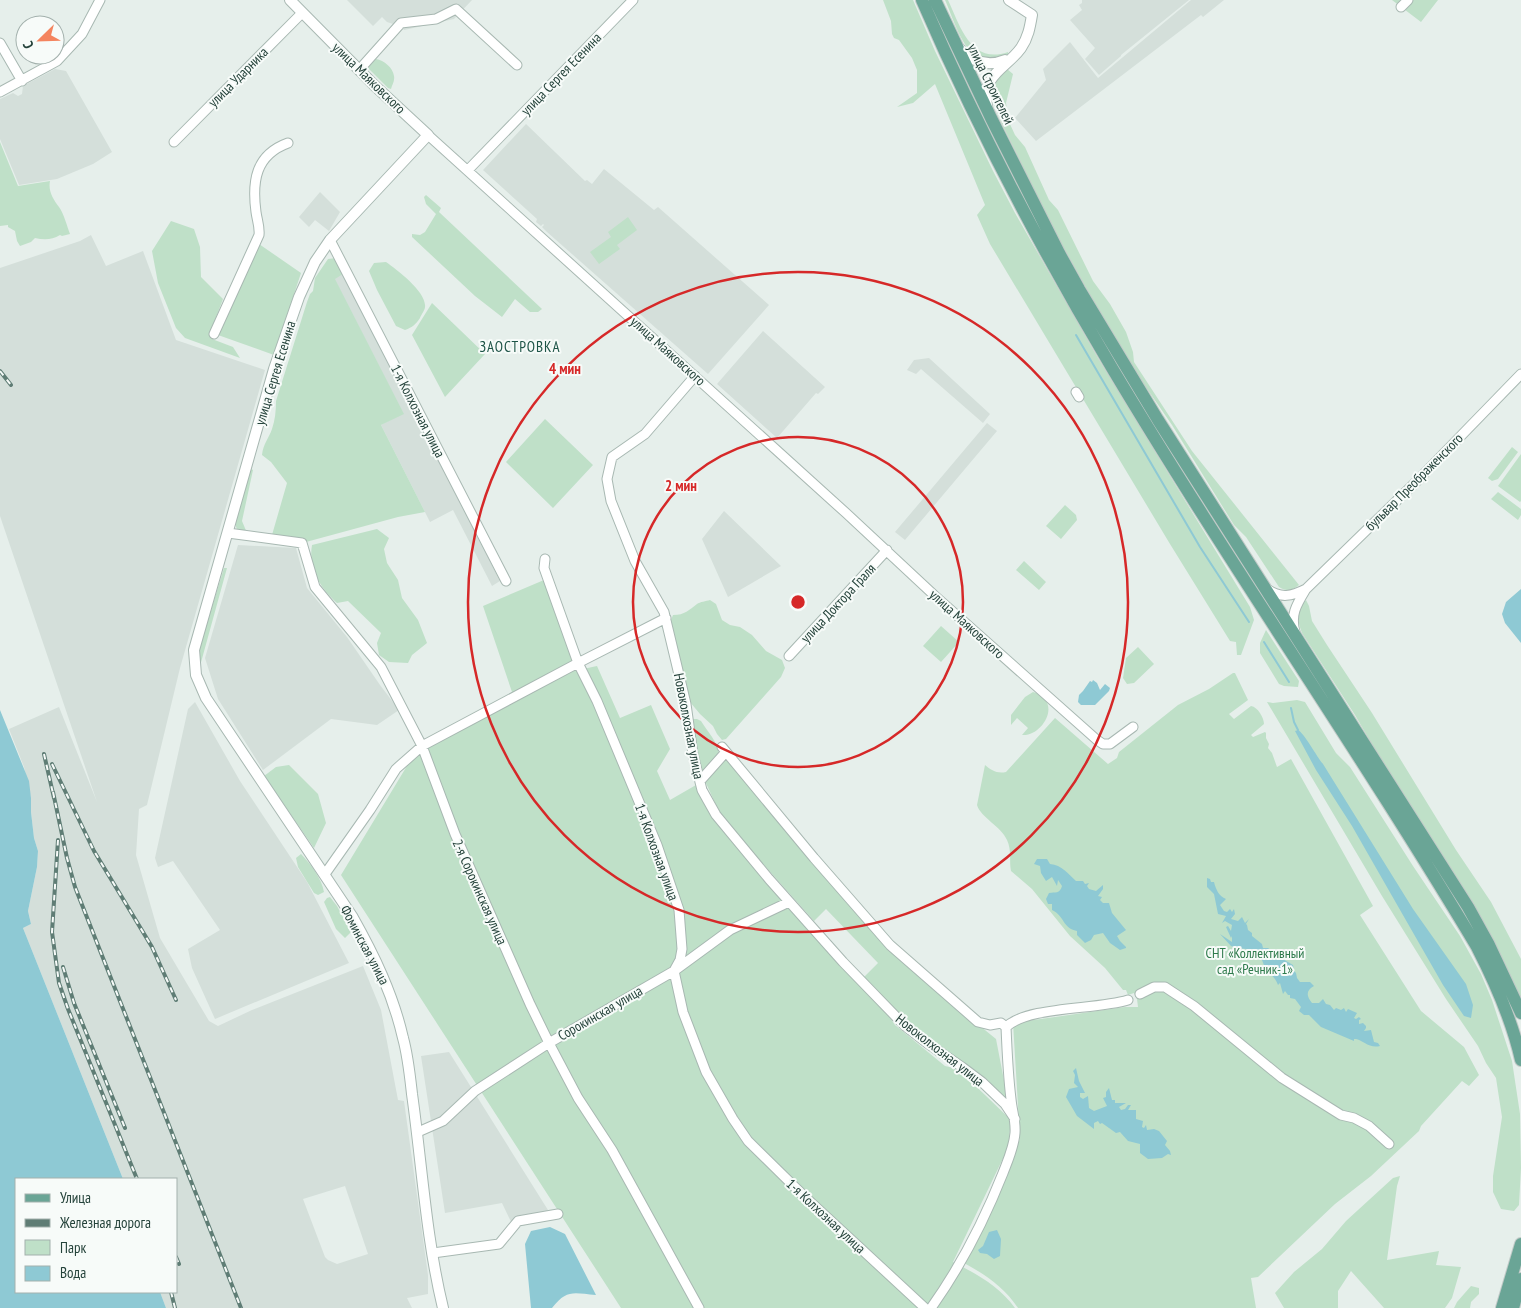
<svg xmlns="http://www.w3.org/2000/svg" width="1521" height="1308" font-family="'PT Sans Narrow',sans-serif">
  <style>
    .built { fill: #d4dfda; fill-rule: evenodd }
    .green { fill: #bfe0c8 }
    .water { fill: #8ec9d4 }
    .lines { fill: none; stroke-linecap: round; stroke-linejoin: round }
    .stream { stroke: #8ec9d4; stroke-width: 2 }
    .minor-casing { stroke: #a8b8b2; stroke-width: 11 }
    .tertiary-casing { stroke: #a8b8b2; stroke-width: 12 }
    .primary-casing { stroke: #c2cac8; stroke-width: 14 }
    .minor { stroke: #fff; stroke-width: 9 }
    .tertiary { stroke: #fff; stroke-width: 10 }
    .primary { stroke: #6aa596; stroke-width: 12 }
    .rail-casing { stroke: #5f7d75; stroke-width: 4 }
    .rail { stroke: #f7fbf9; stroke-width: 2; stroke-dasharray: 5.5; stroke-linecap: butt }
    .ring { fill: none; stroke: #d62828; stroke-width: 2.5 }
    .labels { text-anchor: middle; dominant-baseline: central; stroke-width: 4; stroke-linejoin: round; paint-order: stroke }
    .street-label { font-size: 14px; fill: #24423a; stroke: #f7fbf9 }
    .park-label { font-size: 14px; fill: #2d7a4b; stroke: #f7fbf9 }
    .neighbourhood-label { font-size: 15px; letter-spacing: 1px; fill: #1f5548; stroke: #f7fbf9 }
    .centre { fill: #d62828; stroke: #f7fbf9; stroke-width: 2.5 }
    .ring-label { font-size: 15px; text-anchor: middle; font-weight: bold; fill: #d62828; stroke: #f7fbf9; stroke-width: 4; stroke-linejoin: round; paint-order: stroke }
  </style>
  <rect width="100%" height="100%" fill="#e6efeb"/>
  <path class="built" d="M347,0H472L454,19L404,30L398,22L393,24L387,22L382,17L373,26Z
    M1082,0H1189L1121,55V56L1099,75L1085,59L1095,48L1070,20L1082,10L1079,5L1082,3Z
    M1191,0H1224L1203,17L1201,15L1036,141L1015,118L1046,80L1043,69L1070,42L1098,78Z
    M55,69L66,71L112,152L93,164L57,179L19,185L0,139V99L13,93L18,96L22,94L23,86Z
    M526,124L585,181L587,180L592,184L604,169L654,210L658,207L769,305L708,374L547,232L542,227L544,225L543,224L541,226L536,222L537,219L483,170Z
    M320,192L340,212L329,231L315,220L309,227L299,217Z
    M91,235L106,266L143,251L176,340L265,370L180,668L147,805L139,809L136,855L160,938L209,1021L218,1026L252,1010L363,966L381,1010L398,1100L404,1101L428,1275V1294L407,1298L412,1308H166L160,1292H176V1179H123L23,928L31,924L28,911L37,867L38,851L34,838L31,812V798L24,767L9,729L59,707L97,802L0,516V268L80,241ZM345,1186L368,1254L337,1264L328,1260L325,1257L303,1199Z
    M343,274L500,581L492,586L453,510L430,522L381,425L403,413L334,278Z
    M763,331L825,387L818,394L816,393L777,438L717,384Z
    M929,358L990,414L983,423L921,369L916,374L907,370L914,360Z
    M987,423L997,431L905,540L895,532Z
    M724,511L781,566L728,597L702,539Z
    M238,545L296,548L307,588L347,637L380,685L399,710L377,725L331,719L263,770L218,699L205,658Z
    M195,702L240,781L307,882L349,963L215,1019L192,968L188,949L220,930L173,861L158,867L155,858L188,709Z
    M449,1052L553,1218L514,1228L502,1203L445,1213L421,1056Z"/>
  <path class="green" d="M883,0H913L935,51L993,171L1015,213L1098,358L1250,607L1254,620L1241,655H1237L1236,642L1230,641L1170,544L990,244L977,215L985,205L935,84L913,103L897,107L917,93V70L912,58L899,40L894,38L892,34L891,21Z
    M945,0H948C960,26 971,65 1008,52V54L998,60C992,59 985,59 979,57C962,51 952,15 945,0Z
    M1392,0H1438L1421,22Z
    M376,59C384,60 393,68 394,76C395,81 392,85 391,89L388,88L369,69L368,67Z
    M1007,69L1013,74L1006,103L1009,122L1015,135L1025,147L1049,200L1058,210L1093,281L1110,304L1126,332L1133,352L1134,362L1192,451L1299,585C1291,591 1288,592 1279,587L1246,537L1234,525L1172,425L1123,354L1056,234L1003,126L992,101L993,89L998,77Z
    M0,142L18,186L50,181C48,191 53,199 59,207C64,214 67,226 70,234L62,236L60,235C52,240 44,240 35,238L31,242L20,246L17,241L15,231L8,227V225L0,226Z
    M426,195L441,208L439,212L542,309L538,312H530L515,299L502,317L475,296L412,237V234L420,235L425,232L436,214L426,204L424,197Z
    M628,217L637,230L617,245L620,249L599,264L590,252L611,237L608,232Z
    M171,221L194,229L200,247L201,277L223,299L210,333L212,339L233,347L240,358L185,338L176,328L158,283L152,251Z
    M259,244L301,273L274,355L218,335Z
    M336,258L343,274L335,279L404,414L381,425L425,512L398,517L306,542L272,535L287,483L271,462L262,455C263,444 269,438 272,429C275,420 276,411 276,401L307,302L310,294L313,291L315,278L328,259Z
    M386,262C397,270 427,292 425,307C425,310 421,315 420,318C415,325 413,327 405,330L396,326L377,290L369,271L374,263Z
    M432,303L485,354L445,397L412,335Z
    M545,419L593,465L553,508L506,462Z
    M1512,447L1518,452L1498,479L1492,481L1488,478Z
    M1521,454V501L1520,502L1498,486Z
    M251,469L253,470L242,521L247,533L238,532L235,524Z
    M1498,492L1521,509V515L1518,520L1491,499Z
    M1065,505L1076,515L1077,520L1061,539L1046,526Z
    M377,529L389,538L384,549L387,563L398,580L402,598L418,620L427,643L412,655L408,663L389,662L379,655L377,643L381,633L348,601L337,603C320,588 308,568 312,545Z
    M1024,561L1046,582L1039,590L1016,570Z
    M224,568H227L200,666L199,649Z
    M544,580L583,669L597,666L620,718L651,705L670,749L657,771L670,800L696,785L710,811L882,1006L895,1025L945,1066L958,1069L1011,1120L1008,1148L953,1262C977,1274 999,1286 1015,1308H621L341,875L416,751L512,692L483,606Z
    M710,600L716,604L722,620L730,625L740,627L752,635L766,651L782,660L785,668L781,677L726,739L722,740L717,734L713,726L700,714L690,702L671,620L673,615C685,615 689,610 697,604C700,602 706,601 710,600Z
    M1306,600L1309,606L1312,621L1327,645L1372,713L1456,850L1491,902L1521,959V1000L1355,715L1302,633C1297,620 1296,611 1306,600Z
    M941,626L959,642L941,662L923,646Z
    M1266,630L1299,681L1298,687L1284,686L1279,684L1260,653V643Z
    M1138,647L1154,664L1134,683L1127,684L1123,678L1126,658Z
    M1233,673H1235L1248,700L1229,714L1234,719L1251,706C1258,707 1264,718 1264,724L1251,735L1253,737L1265,732L1266,733V738L1269,744L1268,748L1272,753L1277,767L1291,759L1373,906L1360,915L1421,1011L1464,1047L1479,1075L1469,1086L1462,1081L1421,1126L1419,1131L1371,1176L1335,1204L1258,1277L1251,1278L1256,1308H1018C1004,1287 986,1275 964,1263L978,1238L1020,1139L1013,1023L1125,1007H1138L1137,999L1134,993L1128,995L1126,990H1123L1105,968L1070,936L1032,889L1011,871C1009,861 1012,851 1007,840C1001,826 981,818 977,805L985,765C991,770 997,774 1006,772L1055,718L1108,764L1117,758L1119,752L1178,705L1209,689Z
    M1033,692C1064,701 1042,737 1022,735L1028,728L1017,718L1011,725V715L1025,697Z
    M1297,700L1305,702L1336,753L1350,767L1413,866L1460,936L1481,974L1492,1000L1512,1061L1520,1114L1521,1168L1519,1205L1514,1211L1501,1209L1493,1192V1176L1502,1117L1496,1078L1486,1063L1478,1046L1446,999L1382,896L1267,702L1273,703Z
    M692,719H697L701,721C707,731 718,742 719,754L703,772L701,770L692,731Z
    M724,757L883,939L931,986L996,1039L1008,1101L899,1015L864,977L878,963L826,909L814,921L722,818L705,781Z
    M289,765L318,794L326,823L314,848L264,776L276,767Z
    M301,854C310,863 322,879 324,892L318,895L314,893L298,867L296,858Z
    M330,897L337,906L351,932L345,938L336,929L324,902L327,898Z
    M1400,1176L1397,1186L1387,1260L1439,1251L1436,1265L1461,1267L1452,1298L1445,1308H1384L1351,1271L1338,1291V1308H1284L1275,1293L1294,1272L1322,1249L1346,1221L1393,1178Z
    M1471,1286L1479,1288V1294L1471,1302L1470,1308H1454L1457,1302Z"/>
  <path class="water" d="M1521,589V643L1505,623L1502,614L1506,602Z
    M1093,680L1097,683L1100,690L1105,684L1110,688L1109,691L1095,705H1081L1078,702L1079,695L1083,691L1090,681L1092,682Z
    M0,710L29,781L31,798V812L34,838L38,851L37,867L28,911L31,924L23,928L123,1179H16V1292H160L166,1308H0Z
    M1298,730C1304,733 1317,757 1323,764L1413,909L1466,984L1473,1005L1471,1018L1464,1016L1443,985L1352,826L1316,770L1295,731Z
    M1037,859H1047L1050,864C1062,865 1068,874 1076,881H1083L1085,884L1089,883L1087,886L1089,889L1096,891L1103,885V889L1098,896L1102,897L1100,900L1103,903H1109L1112,913L1126,930L1117,936L1120,941L1126,947V948L1120,950L1110,943L1103,933L1094,935L1091,940L1085,943L1077,935V931C1062,928 1065,916 1052,910V904H1048L1046,899L1049,893C1055,892 1060,894 1062,886L1058,880L1057,886L1052,877L1046,881L1041,873L1040,866L1034,864Z
    M1207,878L1210,879L1211,882H1214C1216,890 1219,896 1226,899L1220,905L1224,911L1227,912L1230,909L1232,912L1234,909L1235,914L1231,919L1238,921L1242,917L1245,923L1249,919L1246,924L1247,925L1248,930L1252,933V936L1262,944L1263,948H1268L1276,954V955L1293,965L1294,971L1296,973L1297,978L1300,982H1310L1314,986C1306,990 1306,996 1312,1003H1319L1323,999L1326,1004L1330,1005L1334,1010L1336,1008L1341,1010L1344,1008L1346,1012L1348,1009L1357,1013L1354,1018L1356,1019L1359,1017L1361,1019L1359,1020V1024L1363,1023L1366,1026V1028L1364,1031L1371,1030L1374,1042L1378,1043L1380,1046C1370,1049 1362,1040 1356,1039H1354V1041L1321,1027L1309,1015H1304L1299,1011L1301,1007L1295,999L1290,998V995H1288L1285,991L1283,994L1280,983L1278,985C1276,979 1270,972 1263,970L1265,968L1262,960L1246,949L1237,948L1231,946L1220,934L1232,942V936L1231,938L1226,927L1228,926L1231,931L1232,925L1225,921L1222,923L1226,916L1218,914L1214,894L1207,887Z
    M1076,1068L1079,1081L1085,1093H1080V1097L1083,1099L1088,1096L1089,1108L1094,1111L1107,1106L1103,1098L1106,1097V1092L1109,1088L1112,1100H1115V1103H1126L1119,1107L1121,1110L1125,1109L1128,1105H1131L1128,1110H1136V1119L1143,1121L1142,1127L1144,1128L1146,1125L1147,1130L1154,1129L1159,1131L1167,1141L1165,1145L1170,1151L1171,1155L1168,1154L1162,1158L1148,1159L1140,1153V1144L1128,1141L1120,1132L1116,1133L1102,1123L1100,1124L1098,1121L1094,1123V1129L1077,1116L1066,1097L1069,1089L1078,1087L1074,1083L1075,1075L1073,1071Z
    M550,1227L565,1234L596,1295C573,1293 567,1289 552,1308H531L525,1244L531,1231Z
    M997,1230L1001,1239L1000,1256L994,1259L987,1254L980,1253L978,1250L983,1246L989,1232Z"/>
  <g class="lines">
    <path class="stream" d="M1076,335L1200,547L1249,622
      M1264,642L1289,682
      M1291,708L1294,722L1298,730"/>
    <defs>
      <path id="minor" d="M1401,7L1408,0
        M0,43L22,81
        M359,70L401,23L436,19L456,9L517,65
        M0,92L57,61L82,34L100,0
        M428,135L846,513L935,596L1097,740L1103,744H1110L1133,727
        M174,142L302,13
        M468,170L633,0
        M330,240L506,581
        M214,334L259,235C260,227 257,220 256,212C252,182 255,155 288,143
        M695,376L645,434L612,457L607,479L611,501L635,561L664,612L686,704L693,754L702,790L716,815L769,879L843,962L905,1026L927,1043L962,1067L982,1082L1005,1104L1015,1119
        M1076,392L1079,397
        M228,533L302,543L315,587L381,667L422,746L455,834L530,1004L549,1043L578,1098L612,1150L699,1308
        M545,559L544,568L578,663L597,701L657,845L679,910L682,949L680,960L674,971L683,1012L706,1072L733,1119L748,1141L804,1196L925,1308
        M1267,589C1281,599 1292,596 1306,589
        M1295,632C1290,614 1297,604 1306,589L1418,480L1521,374
        M789,656L887,550
        M722,747L814,858L890,945L978,1022L990,1025L1001,1023L1006,1027
        M700,781L725,753
        M325,874L370,810L396,769L422,746L578,663L666,618
        M1140,994L1154,987H1165L1171,991L1194,1006L1282,1078L1341,1115L1354,1118L1369,1126L1389,1144
        M418,1132L443,1121L475,1091L549,1043L674,971L730,930L789,902
        M433,1253L499,1244L518,1221L558,1214
        M931,1308C961,1266 984,1221 1003,1173C1008,1160 1014,1147 1015,1133C1016,1121 1012,1111 1011,1099C1008,1075 1007,1051 1006,1027C1028,1006 1096,1010 1128,1000"/>
      <path id="tertiary" d="M290,0L375,86L428,135L330,240L315,262L299,297L274,369L194,650L196,675L206,698L352,916C374,955 393,994 403,1038C408,1056 410,1076 412,1094C422,1165 426,1238 443,1308
        M960,49C973,62 988,67 1005,60
        M987,106C982,73 1006,69 1021,48C1028,38 1030,27 1032,15L1009,0"/>
      <path id="primary" d="M922,0C977,127 1041,249 1112,368C1229,564 1360,751 1477,947C1496,984 1512,1020 1521,1060
        M935,0L991,118L1059,253L1079,289L1158,420L1468,907L1489,945L1521,1013
        M1502,1308L1521,1244
        M1513,1308L1521,1279"/>
    </defs>
    <use href="#minor" class="minor-casing"/>
    <use href="#tertiary" class="tertiary-casing"/>
    <use href="#primary" class="primary-casing"/>
    <use href="#minor" class="minor"/>
    <use href="#tertiary" class="tertiary"/>
    <use href="#primary" class="primary"/>
    <defs>
      <path id="rail" d="M0,371L11,385
        M44,754L54,798
        M52,764L94,851L152,947L176,1000
        M53,792L67,858L75,887L241,1308
        M58,840L52,932L59,983L68,1009L137,1179
        M63,967L74,1003L125,1128
        M176,1257L179,1264
        M171,1292L175,1308"/>
    </defs>
    <use href="#rail" class="rail-casing"/>
    <use href="#rail" class="rail"/>
  </g>
  <g class="ring">
    <circle cx="798" cy="602" r="165"/>
    <circle cx="798" cy="602" r="330"/>
  </g>
  <g class="labels">
    <g class="street-label">
      <text transform="translate(561 74) rotate(-46)">улица Сергея Есенина</text>
      <text transform="translate(238 77) rotate(-45)">улица Ударника</text>
      <text transform="translate(369 78) rotate(44)">улица Маяковского</text>
      <text transform="translate(991 84) rotate(64)">улица Строителей</text>
      <text transform="translate(668 351) rotate(42)">улица Маяковского</text>
      <text transform="translate(275 373) rotate(-73)">улица Сергея Есенина</text>
      <text transform="translate(418 411) rotate(63)">1-я Колхозная улица</text>
      <text transform="translate(1414 482) rotate(-45)">бульвар Преображенского</text>
      <text transform="translate(838 603) rotate(-47)">улица Доктора Граля</text>
      <text transform="translate(967 624) rotate(42)">улица Маяковского</text>
      <text transform="translate(689 726) rotate(79)">Новоколхозная улица</text>
      <text transform="translate(657 852) rotate(70)">1-я Колхозная улица</text>
      <text transform="translate(480 892) rotate(66)">2-я Сорокинская улица</text>
      <text transform="translate(365 945) rotate(62)">Фоминская улица</text>
      <text transform="translate(600 1013) rotate(-30)">Сорокинская улица</text>
      <text transform="translate(940 1050) rotate(38)">Новоколхозная улица</text>
      <text transform="translate(826 1216) rotate(43)">1-я Колхозная улица</text>
    </g>
    <g class="park-label">
      <text x="1255" y="953">СНТ «Коллективный<tspan x="1255" dy="16">сад «Речник-1»</tspan></text>
    </g>
    <g class="neighbourhood-label">
      <text x="520" y="346">ЗАОСТРОВКА</text>
    </g>
  </g>
  <circle cx="798" cy="602" r="8" class="centre"/>
  <g class="ring-label">
    <text x="565" y="374">4 мин</text>
    <text x="681" y="491">2 мин</text>
  </g>
  <rect x="15" y="1178" width="162" height="115" fill="#f7fbf9" stroke="#a3b1ad"/>
  <rect x="25" y="1194" width="25" height="8" fill="#6aa596" stroke="#a3b1ad"/>
  <text x="60" y="1203" font-size="15" fill="#24423a">Улица</text>
  <rect x="25" y="1219" width="25" height="8" fill="#5f7d75" stroke="#a3b1ad"/>
  <text x="60" y="1228" font-size="15" fill="#24423a">Железная дорога</text>
  <rect x="25" y="1240" width="25" height="15" fill="#bfe0c8" stroke="#a3b1ad"/>
  <text x="60" y="1253" font-size="15" fill="#24423a">Парк</text>
  <rect x="25" y="1266" width="25" height="15" fill="#8ec9d4" stroke="#a3b1ad"/>
  <text x="60" y="1278" font-size="15" fill="#24423a">Вода</text>
  <g transform="translate(40 40) rotate(247)"><circle r="24" fill="#f7fbf9" stroke="#a3b1ad"/>
  <path d="M0-4L9 19L0 12L-9 19Z" fill="#f4845f"/>
  <text y="-8" font-size="14" font-weight="bold" text-anchor="middle" fill="#24423a">С</text>
  </g>
</svg>
